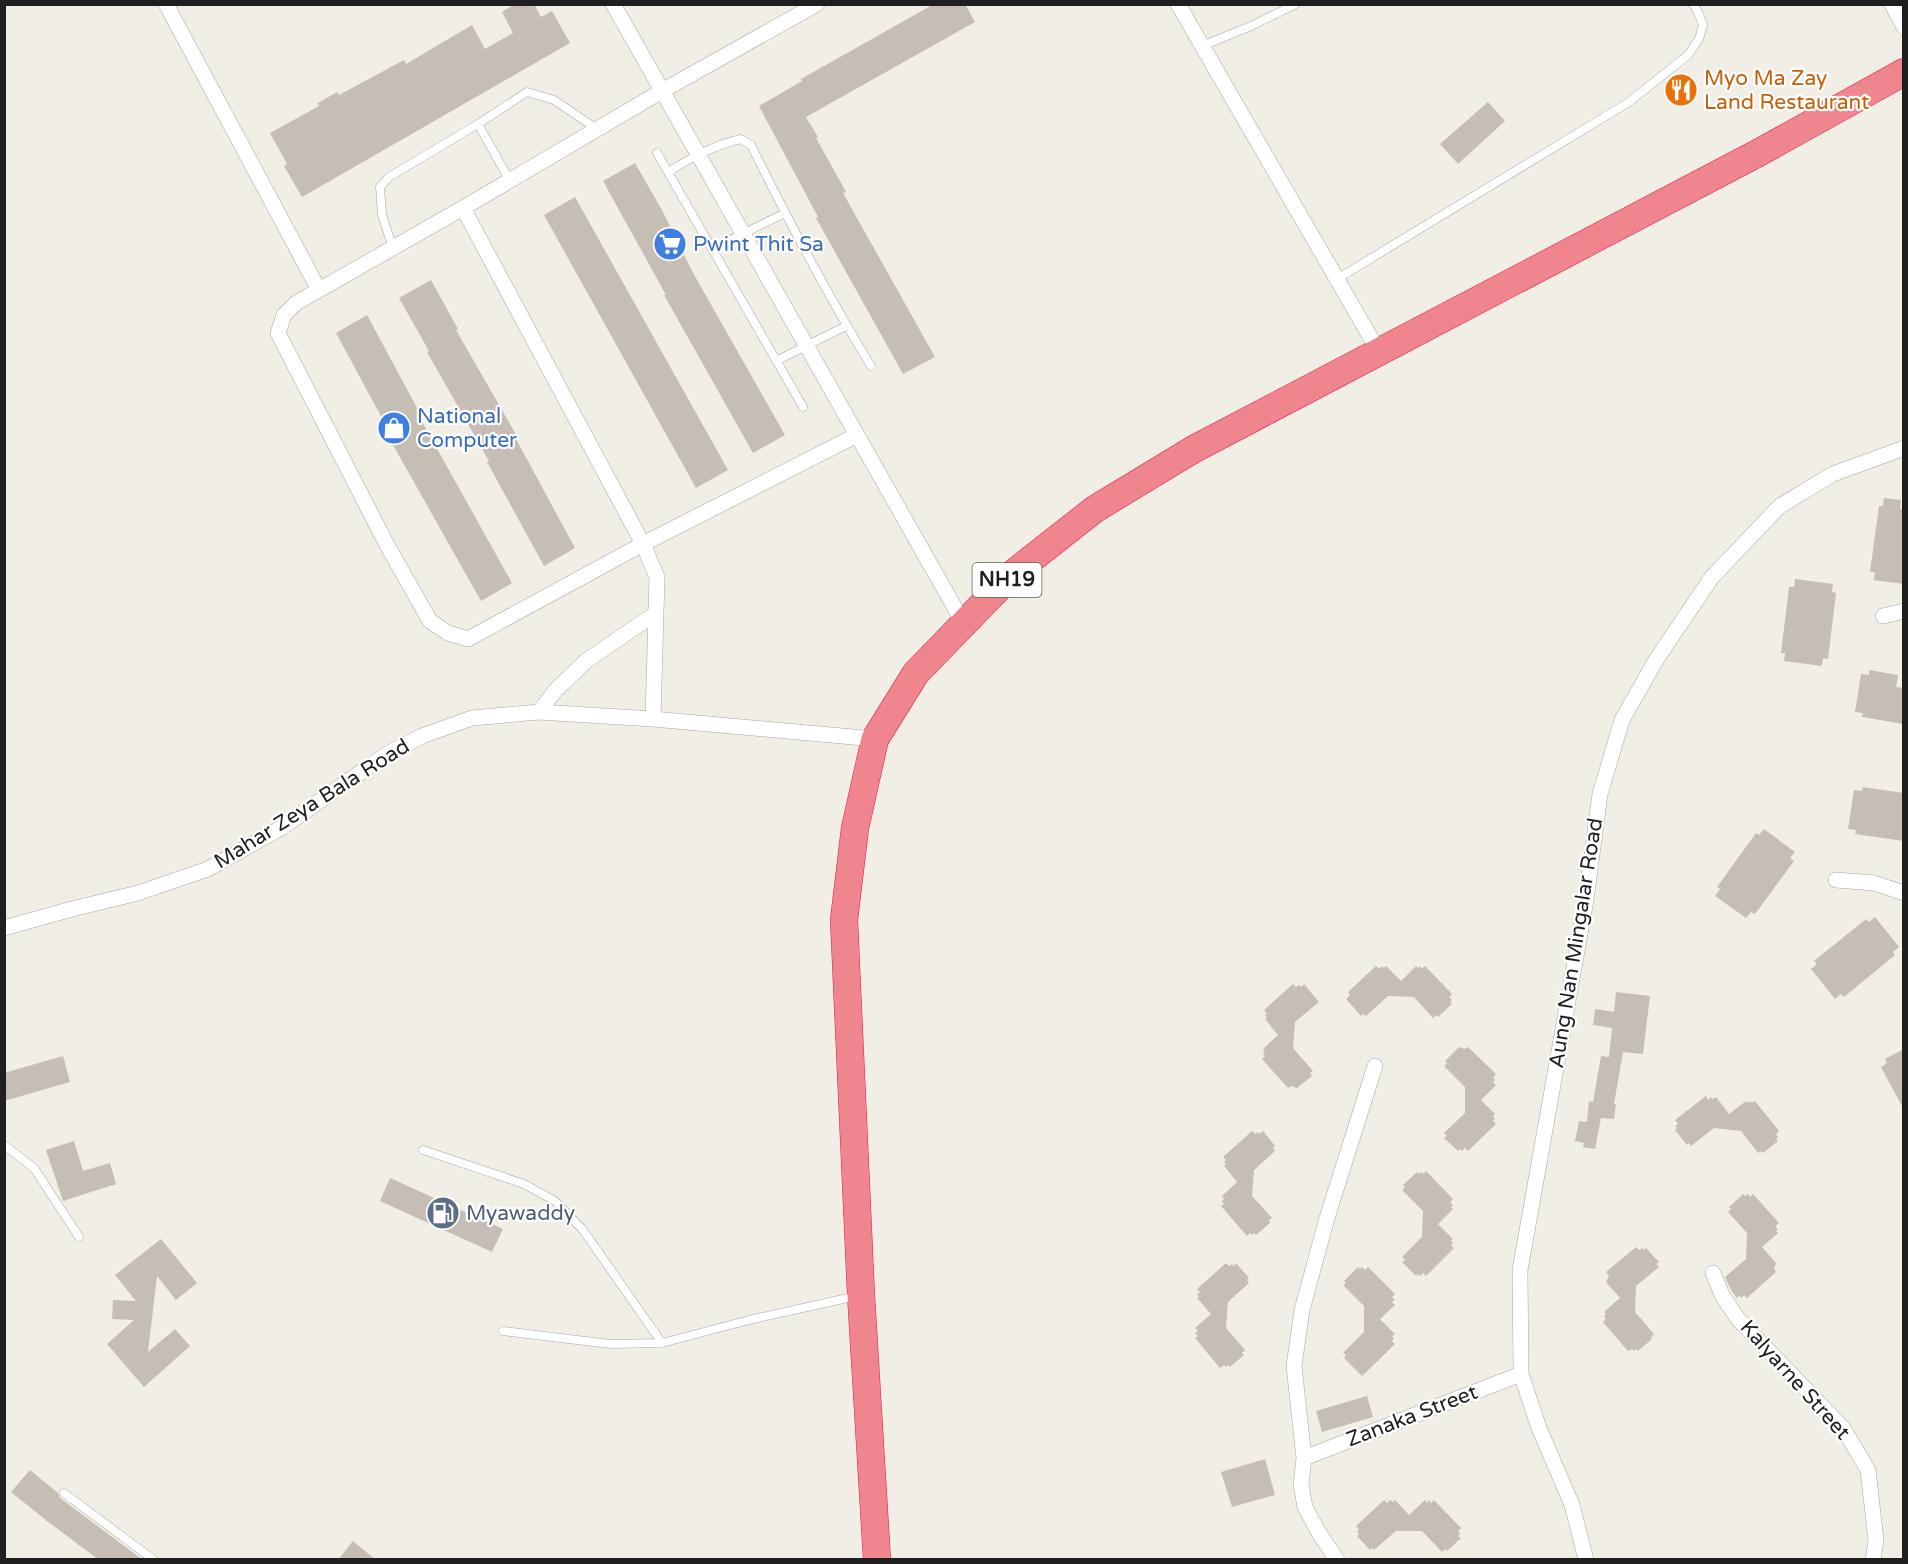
<svg xmlns="http://www.w3.org/2000/svg" width="1908" height="1564" font-family="'Varela Round',sans-serif">
  <style>
    .building { fill: #c6beb4 }
    .lines { fill: none; stroke-linecap: round; stroke-linejoin: round }
    .lane-casing { stroke: #a6a6a6; stroke-width: 9 }
    .street-casing { stroke: #a6a6a6; stroke-width: 16 }
    .highway-casing { stroke: #eb1645; stroke-width: 28 }
    .lane { stroke: #fff; stroke-width: 8 }
    .street { stroke: #fff; stroke-width: 15 }
    .highway { stroke: #ef868d; stroke-width: 27 }
    .labels { text-anchor: middle; dominant-baseline: central; stroke-width: 4.5; stroke-linejoin: round; paint-order: stroke }
    .shield { fill: #fff; stroke: #626262; stroke-width: 1.5 }
    .shield-label { font-size: 20px; font-weight: bold; fill: #1f1f1f }
    .food-label { font-size: 21px; fill: #c56008; stroke: #fff; text-anchor: start }
    .shop-label { font-size: 21px; fill: #366cbe; stroke: #fff; text-anchor: start }
    .street-label { font-size: 21px; fill: #1f1f1f; stroke: #fff }
    .service-label { font-size: 21px; fill: #4e5e75; stroke: #fff; text-anchor: start }
  </style>
  <rect width="100%" height="100%" fill="#f1eee5"/>
  <path class="building" d="M515,4H534L541,17L552,11L570,43L302,197L284,166L287,164L270,133L319,106L318,103L337,92L339,95L404,60L406,64L472,25L485,49L513,33L502,12Z
    M934,4H965L975,22L806,117L818,137L816,138L846,192L843,193L935,357L903,374L816,218L818,217L759,106L802,81L801,79Z
    M1488,102L1505,121L1458,164L1440,144Z
    M635,163L663,212L692,271L785,435L753,453L664,295H666L603,181Z
    M575,197L728,470L696,488L544,215Z
    M431,280L458,329L456,330L518,438L516,439L575,548L544,566L487,462L489,461L427,352L429,351L399,298Z
    M367,315L423,419L421,420L512,583L481,601L393,445L396,444L336,333Z
    M1884,498L1901,500L1900,509H1904V584L1874,580L1875,572H1870L1879,506H1883Z
    M1795,579L1833,584L1832,592L1836,593L1828,659L1823,658L1822,666L1784,661L1785,653H1781L1789,587H1794Z
    M1869,670L1898,675L1896,687L1904,688V724L1862,717L1863,713L1855,712L1861,674L1869,675Z
    M1863,787L1904,793V841L1855,834L1856,830L1848,829L1854,790L1862,791Z
    M1764,829L1795,852L1790,858L1794,861L1755,914L1751,912L1746,918L1715,896L1720,889L1717,887L1756,833L1759,835Z
    M1875,917L1899,947L1893,952L1895,955L1844,997L1841,994L1835,999L1811,969L1817,964L1814,961L1866,919L1869,922Z
    M1376,966L1379,969L1382,966L1384,968L1386,966L1401,981L1416,966L1418,968L1420,966L1422,969L1425,966L1452,994L1449,997L1452,1000L1450,1002L1452,1004L1438,1017L1436,1015L1433,1018L1414,997L1388,996L1366,1016L1363,1014L1361,1016L1346,999L1350,995L1348,992Z
    M1293,984L1296,987L1299,985L1301,987L1304,984L1319,1002L1295,1022L1293,1048L1313,1071L1310,1073L1312,1076L1297,1088L1291,1086L1288,1088L1262,1059L1265,1056L1263,1054L1265,1052L1263,1049L1278,1035L1265,1019L1267,1018L1265,1015L1267,1013L1264,1010Z
    M1616,992L1650,996L1643,1054L1623,1052L1614,1104H1616L1614,1119L1601,1118L1595,1149L1583,1147L1584,1143L1575,1141L1579,1121L1587,1122L1589,1101L1593,1102L1601,1056L1609,1057L1612,1028L1593,1025L1595,1009L1614,1012Z
    M1459,1047L1465,1049L1468,1047L1496,1074L1493,1077L1495,1080L1493,1082L1496,1085L1481,1100L1495,1114L1493,1116L1495,1119L1493,1121L1496,1124L1468,1151L1465,1148L1462,1151L1460,1149L1458,1151L1444,1138L1447,1136L1444,1133L1465,1113V1087L1444,1066L1447,1063L1445,1061Z
    M1904,1049V1110L1881,1067L1887,1063L1885,1059Z
    M63,1056L70,1082L4,1101V1073Z
    M1706,1096L1708,1100L1711,1097L1713,1099L1716,1097L1729,1114L1746,1101L1747,1103L1750,1101L1751,1103L1755,1101L1779,1131L1776,1134L1778,1137L1776,1139L1778,1141L1763,1153L1761,1151L1758,1153L1741,1131L1714,1128L1691,1146L1689,1143L1687,1145L1675,1130L1677,1128L1675,1126L1678,1124L1675,1120Z
    M1252,1131L1255,1134L1258,1132L1260,1134L1263,1131L1275,1146L1273,1148L1275,1151L1254,1170L1252,1196L1272,1218L1269,1220L1270,1223L1256,1235L1254,1233L1252,1235L1250,1233L1247,1236L1221,1206L1224,1204L1222,1201L1224,1199L1222,1196L1237,1182L1224,1166L1226,1165L1224,1162L1226,1160L1223,1157Z
    M74,1141L83,1171L110,1163L116,1184L63,1201L46,1150Z
    M1426,1171L1453,1199L1450,1202L1453,1205L1451,1207L1453,1209L1438,1224L1453,1239L1451,1241L1453,1243L1451,1245L1454,1248L1426,1276L1423,1273L1420,1276L1418,1274L1416,1276L1402,1262L1405,1260L1402,1257L1422,1237L1423,1211L1402,1190L1405,1187L1403,1185L1417,1172L1419,1174L1421,1172L1423,1174Z
    M390,1178L503,1229L492,1252L380,1201Z
    M1743,1194L1745,1196L1748,1194L1750,1197L1753,1194L1779,1223L1775,1226L1778,1229L1776,1231L1778,1233L1762,1247L1776,1263L1774,1269L1776,1272L1747,1298L1744,1295L1742,1298L1739,1296L1737,1298L1731,1290L1725,1277L1746,1259L1747,1233L1728,1212L1731,1209L1729,1207Z
    M161,1239L197,1283L176,1300L157,1276L148,1352L175,1329L190,1346L144,1387L107,1344L134,1320L112,1319L113,1300L136,1301L115,1275Z
    M1636,1247L1639,1250L1642,1248L1644,1250L1646,1248L1659,1262L1656,1264L1659,1267L1636,1286L1635,1312L1654,1334L1651,1337L1652,1339L1638,1351L1636,1349L1634,1351L1632,1349L1628,1351L1603,1322L1606,1319L1604,1316L1606,1314L1604,1312L1620,1298L1606,1282L1609,1276L1606,1272Z
    M1226,1263L1229,1266L1232,1264L1234,1266L1236,1263L1249,1278L1247,1280L1249,1283L1228,1302L1226,1328L1245,1350L1242,1353L1244,1355L1230,1367L1228,1365L1226,1367L1224,1365L1220,1368L1195,1338L1198,1336L1195,1333L1198,1331L1195,1328L1211,1314L1197,1298L1199,1297L1197,1294L1200,1292L1197,1289Z
    M1358,1267L1360,1269L1362,1267L1365,1270L1368,1267L1395,1294L1392,1297L1395,1300L1392,1302L1395,1305L1380,1319L1395,1334L1392,1336L1394,1338L1392,1341L1395,1344L1362,1376L1344,1358L1346,1355L1343,1353L1364,1332V1306L1343,1285L1346,1283L1344,1281Z
    M1367,1396L1373,1417L1322,1432L1316,1411Z
    M1265,1459L1275,1495L1232,1507L1221,1472Z
    M30,1470L58,1493L60,1498L143,1560H99L47,1521L11,1492Z
    M1384,1500L1387,1503L1390,1500L1393,1502L1395,1500L1409,1515L1425,1500L1427,1503L1429,1500L1431,1503L1434,1500L1461,1528L1458,1531L1460,1534L1458,1536L1461,1538L1447,1551L1445,1549L1442,1552L1422,1531H1396L1374,1550L1372,1548L1370,1550L1357,1536L1359,1534L1357,1532L1359,1529L1356,1526Z
    M353,1541L376,1560H338Z"/>
  <g class="lines">
    <defs>
      <path id="lane" d="M1202,46L1251,26L1296,4
        M478,124L510,181
        M657,153L803,407
        M668,172C691,158 714,145 741,139L751,145C788,220 827,294 871,366
        M393,248L382,215L380,187L389,177L478,124L527,92L554,100L597,129
        M712,249L785,213
        M1337,279L1629,102L1688,55L1699,39L1703,25L1698,12L1693,4
        M776,361L846,326
        M4,1145L34,1168L79,1237
        M423,1150L524,1184L555,1201L583,1230L662,1343
        M503,1331L610,1344L662,1343L753,1319L857,1296
        M64,1493L154,1560"/>
      <path id="street" d="M166,4L319,290
        M613,4L964,624
        M817,4L662,91L463,208L296,303L284,315L278,333L387,545L430,621L448,633L468,639L643,544L857,435
        M1178,4L1379,352
        M1892,4L1904,27
        M463,208L643,544L657,577L653,719
        M1883,616L1904,611
        M539,712L555,691L586,661L656,613
        M1836,880L1874,883L1904,893
        M4,928L72,909L138,893L208,869L281,828L387,754L422,736L472,718L539,712L653,719L875,739
        M1713,1273L1722,1295L1738,1319L1843,1428L1868,1470L1876,1540L1873,1560
        M1304,1458L1521,1374
        M1337,1560L1319,1533L1305,1507L1301,1485L1304,1458L1294,1366L1302,1310L1327,1218L1375,1066
        M1586,1560L1572,1505L1539,1428L1521,1374L1520,1270L1586,900L1600,794L1622,720L1656,660L1712,577L1780,506L1833,474L1904,448"/>
      <path id="highway" d="M877,1560L861,1295L844,920L855,828L875,739L916,673L1011,575L1095,509L1194,449L1760,152L1904,72"/>
    </defs>
    <use href="#lane" class="lane-casing"/>
    <use href="#street" class="street-casing"/>
    <use href="#highway" class="highway-casing"/>
    <use href="#lane" class="lane"/>
    <use href="#street" class="street"/>
    <use href="#highway" class="highway"/>
  </g>
  <defs>
    <symbol id="restaurant-disc" viewBox="-11 -11 22 22"><circle r="9.5" fill="#e8710a" stroke="#fff"/><path d="M-5-6h1v4h1v-4h1v4h1v-4h1v5L-1.5 .5V6h-2V.5L-5-1ZM5-6V6H3V1.5H1.5Q1.5-4 5-6Z" fill="#fff"/></symbol>
    <symbol id="supermarket-disc" viewBox="-11 -11 22 22"><circle r="9.5" fill="#3f7fe0" stroke="#fff"/><path d="M-6-5.5h2.5l.6 2H6L4.5 2H-2.5L-4.4-4H-6ZM-1.5 3.2a1.3 1.3 0 1 0 .1 0ZM3 3.2a1.3 1.3 0 1 0 .1 0Z" fill="#fff"/></symbol>
    <symbol id="shop-disc" viewBox="-11 -11 22 22"><circle r="9.5" fill="#3f7fe0" stroke="#fff"/><path d="M-5-2.5h2.3a2.7 3.5 0 0 1 5.4 0H5L5.5 6h-11ZM-1.5-2.5h3a1.5 2.3 0 0 0-3 0Z" fill="#fff"/></symbol>
    <symbol id="fuel-disc" viewBox="-11 -11 22 22"><circle r="9.5" fill="#5c6f8a" stroke="#fff"/><path d="M-5.5-6h7V0h2V4h1.3V-2.5L3-4.5l.8-.8L6-3V5H2.5V1h-1V6h-7ZM-4.2-4.7v3.2H.2V-4.7Z" fill="#fff"/></symbol>
  </defs>
  <g fill-rule="evenodd">
    <use href="#restaurant-disc" x="1662" y="71" width="38" height="38"/>
    <use href="#supermarket-disc" x="651" y="225" width="38" height="38"/>
    <use href="#shop-disc" x="375" y="409" width="38" height="38"/>
    <use href="#fuel-disc" x="424" y="1194" width="38" height="38"/>
  </g>
  <g class="labels">
    <rect class="shield" x="972.5" y="563" width="69" height="34" rx="4.5"/>
    <g class="shield-label">
      <text x="1007" y="580">NH19</text>
    </g>
    <g class="food-label">
      <text x="1704" y="78">Myo Ma Zay<tspan x="1704" dy="24">Land Restaurant</tspan></text>
    </g>
    <g class="shop-label">
      <text x="693" y="244">Pwint Thit Sa</text>
      <text x="417" y="416">National<tspan x="417" dy="24">Computer</tspan></text>
    </g>
    <g class="street-label">
      <text transform="translate(312 804) rotate(-32)">Mahar Zeya Bala Road</text>
      <text transform="translate(1576 943) rotate(-81)">Aung Nan Mingalar Road</text>
      <text transform="translate(1795 1380) rotate(48)">Kalyarne Street</text>
      <text transform="translate(1412 1416) rotate(-21)">Zanaka Street</text>
    </g>
    <g class="service-label">
      <text x="466" y="1213">Myawaddy</text>
    </g>
  </g>
  <rect width="1908" height="1564" fill="none" stroke="#1f1f1f" stroke-width="12"/>
</svg>
